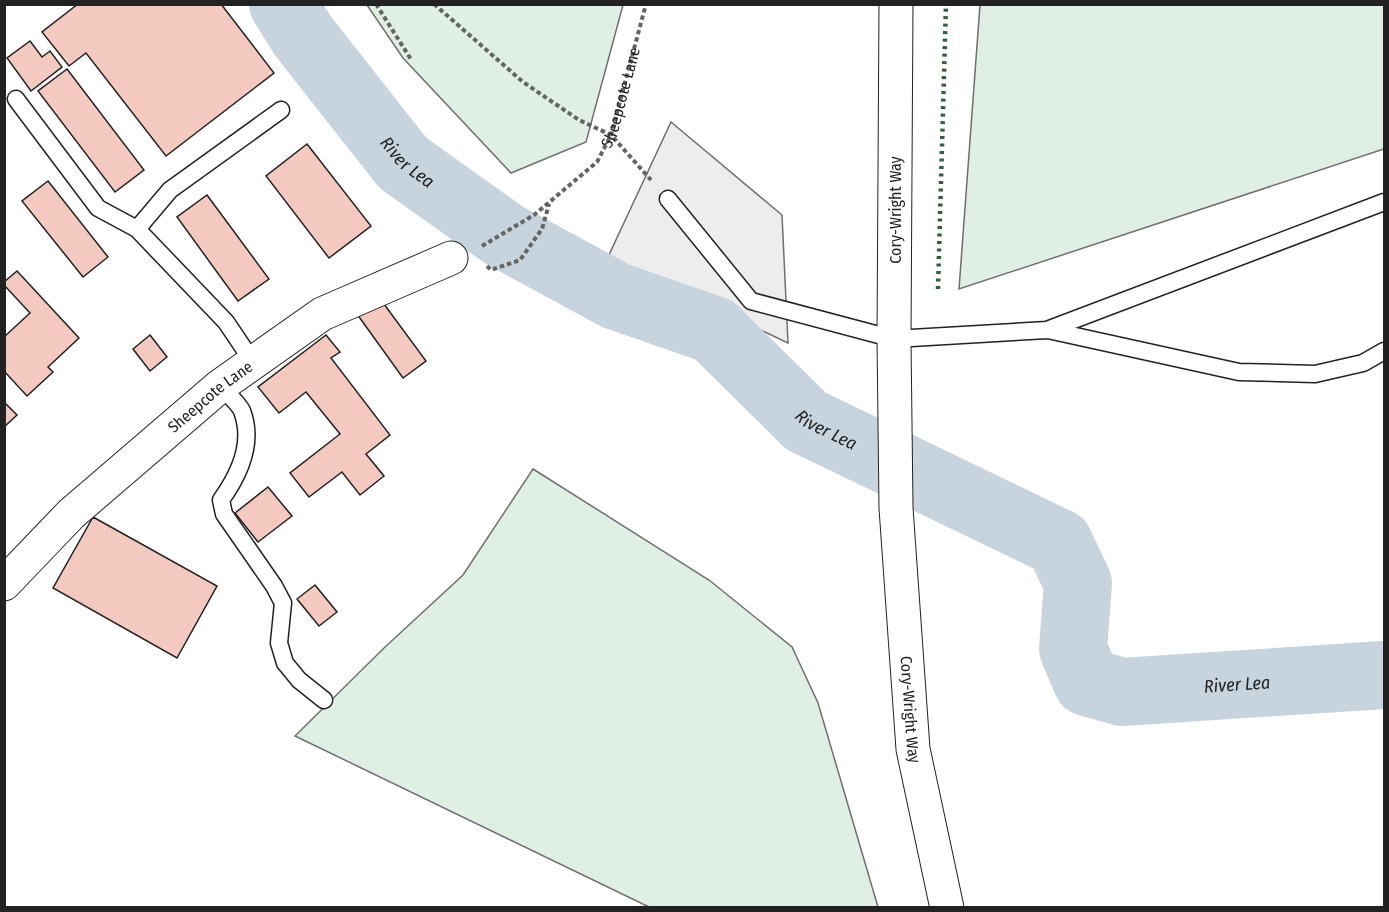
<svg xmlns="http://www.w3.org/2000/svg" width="1389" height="912" font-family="'Fira Sans Condensed',sans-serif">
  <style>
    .green { fill: #e0efe3; stroke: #6f6f6f; stroke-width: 1.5 }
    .parking { fill: #ededed; stroke: #6f6f6f; stroke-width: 1.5 }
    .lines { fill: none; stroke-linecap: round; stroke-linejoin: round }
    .river { stroke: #c7d3dd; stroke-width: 68 }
    .building { fill: #f3c9c0; stroke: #222; stroke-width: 1.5 }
    .service-casing { stroke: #222; stroke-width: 19 }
    .minor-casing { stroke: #222; stroke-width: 35 }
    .secondary-casing { stroke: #222; stroke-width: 35 }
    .path { stroke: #646464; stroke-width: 4; stroke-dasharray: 4.5 3; stroke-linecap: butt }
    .service { stroke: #fff; stroke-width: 16 }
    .minor { stroke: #fff; stroke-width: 33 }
    .secondary { stroke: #fff; stroke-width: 33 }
    .hedge { stroke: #2f5e38; stroke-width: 4.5; stroke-dasharray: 3 4.5; stroke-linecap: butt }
    .labels { text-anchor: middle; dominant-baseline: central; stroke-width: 4.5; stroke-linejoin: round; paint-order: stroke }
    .street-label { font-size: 16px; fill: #222; stroke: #fff }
    .water-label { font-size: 18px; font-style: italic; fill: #222; stroke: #fff }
  </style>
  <rect width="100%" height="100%" fill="#fff"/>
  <path class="green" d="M367,5H623L586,142L511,173L403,58Z
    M980,5H1384V149L959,289Z
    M533,469L709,580L792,647L818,703L878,907H649L295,736L384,648L463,575Z"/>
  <path class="parking" d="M671,122L782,215L788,343L608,257Z"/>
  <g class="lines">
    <path class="river" id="s1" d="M283,4L303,36L403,163L504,235L616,296L714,330L806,421L1059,543L1078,583L1073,649L1087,682L1122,692L1384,675"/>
  </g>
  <path class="building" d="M78,4H221L274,73L166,156L86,53L69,66L42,32Z
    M30,41L42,57L50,51L62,67L31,91L7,58Z
    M67,69L144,170L115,192L38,91Z
    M307,144L371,226L329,258L266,176Z
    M48,181L108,257L83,277L22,201Z
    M207,195L269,279L238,301L177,217Z
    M17,271L79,338L48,367L53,372L27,396L4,371V337L30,313L4,285V282Z
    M384,304L426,361L403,378L357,314Z
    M150,335L167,357L150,371L133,349Z
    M326,335L340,352L331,358L390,435L366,454L384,476L360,495L342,472L309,497L290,473L340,434L306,392L279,413L258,387Z
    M4,402L17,415L4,427Z
    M268,487L292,516L258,542L235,513Z
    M93,517L217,586L177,658L53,588Z
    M315,585L337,612L319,626L297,599Z"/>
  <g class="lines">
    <defs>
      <path id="service" d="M16,99L98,208L137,229L226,322L253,362
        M668,199L751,301L894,339L1047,330L1384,202
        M137,229L170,190L281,110
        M1048,330L1239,372L1315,374L1363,363L1384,351
        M220,386C226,393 238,402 242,411C254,442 239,475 221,500L224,514L274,586L283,603L279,643L285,663L299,680L324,700"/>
      <g id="minor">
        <path id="s3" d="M4,584L71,514L220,386L322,314L451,258"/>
      </g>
      <g id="secondary">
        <path id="s4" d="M896,4L894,339L896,508L913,749L947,908"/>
      </g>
    </defs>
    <use href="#service" class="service-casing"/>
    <use href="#minor" class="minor-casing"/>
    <use href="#secondary" class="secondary-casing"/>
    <g class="path">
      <path d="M376,4L412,61"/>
      <path d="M434,4L523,82L579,120L611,135L651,180"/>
      <path id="s2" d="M482,246L534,215L597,162L611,135L646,4"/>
      <path d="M487,266L491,270L520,260L542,229L549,204"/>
    </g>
    <use href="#service" class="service"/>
    <use href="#minor" class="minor"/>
    <use href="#secondary" class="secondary"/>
    <path class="hedge" d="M938,289L946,4"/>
  </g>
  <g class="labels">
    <g class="street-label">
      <text stroke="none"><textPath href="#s2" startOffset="212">Sheepcote Lane</textPath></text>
      <text transform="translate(895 210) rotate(-90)">Cory-Wright Way</text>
      <text stroke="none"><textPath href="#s3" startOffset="279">Sheepcote Lane</textPath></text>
      <text stroke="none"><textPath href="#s4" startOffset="706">Cory-Wright Way</textPath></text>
    </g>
    <g class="water-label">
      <text stroke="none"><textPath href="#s1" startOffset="202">River Lea</textPath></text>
      <text stroke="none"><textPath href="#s1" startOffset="706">River Lea</textPath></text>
      <text stroke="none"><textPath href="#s1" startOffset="1263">River Lea</textPath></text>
    </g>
  </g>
  <rect width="1389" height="912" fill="none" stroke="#222222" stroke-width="12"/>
</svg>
